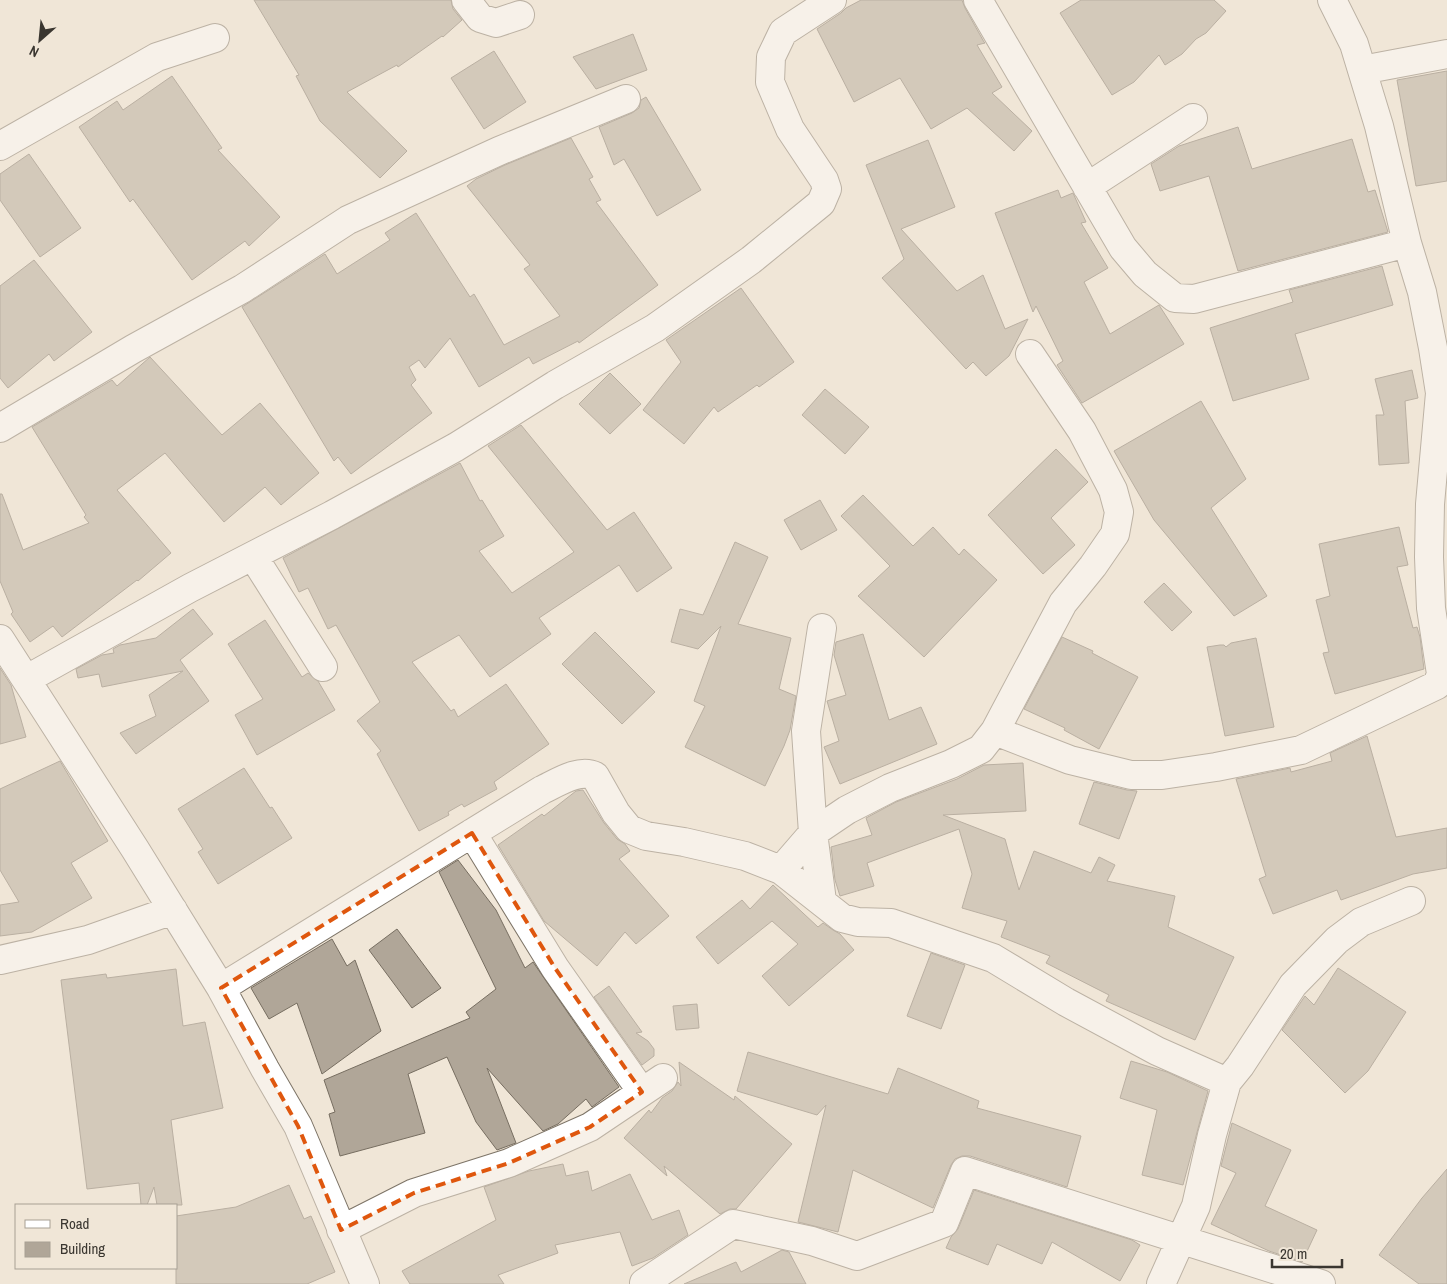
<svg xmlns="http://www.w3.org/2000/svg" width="1447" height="1284" font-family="'Archivo Narrow',sans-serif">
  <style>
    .building { fill: #b0a698; stroke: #776e61 }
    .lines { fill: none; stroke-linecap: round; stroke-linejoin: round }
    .minor-casing { stroke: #7d7467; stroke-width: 30 }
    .minor { stroke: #fff; stroke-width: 28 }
    .marked { fill: none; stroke: #df570e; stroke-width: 4; stroke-dasharray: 10 6; stroke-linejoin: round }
  </style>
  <rect width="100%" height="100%" fill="#f0e6d7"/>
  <path class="building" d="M254,0H451L453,9L462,20L443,37L442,36L398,67L397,65L347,92L407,151L380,178L320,121L296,76L299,75Z
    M861,0H962L965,8L984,42L985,43L977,45L1002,87L992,93L1032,131L1014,151L967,108L931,129L900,78L854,102L817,29L841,13L846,8Z
    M1081,0H1214L1226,11L1206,33L1196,39L1182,54L1165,65L1159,55L1134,82L1112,95L1060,13Z
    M633,34L647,70L596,89L573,57Z
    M494,51L526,102L484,129L451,78Z
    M1447,71V181L1416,186L1397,80Z
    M172,76L222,148L218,150L280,217L249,246L245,241L192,280L133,199L130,202L79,127L117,101L123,110Z
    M646,97L701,190L657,216L624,159L614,165L599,127L632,113L639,108L641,100Z
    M1238,127L1252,169L1352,139L1368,192L1375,190L1388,232L1238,271L1209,176L1160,191L1151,164L1179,146Z
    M571,138L593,177L589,179L601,200L596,202L658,285L579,343L578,341L533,364L529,357L479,387L450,338L425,368L419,360L409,367L416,380L411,385L432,413L351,474L338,457L334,461L242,307L325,254L337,274L390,240L385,233L416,213L470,297L474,294L504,345L560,316L524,269L530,265L467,186L476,179L505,165Z
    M928,140L955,207L901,229L957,291L983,275L1005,329L1028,319L1009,356L986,376L973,362L966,369L882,278L904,259L866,165Z
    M29,154L81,228L40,257L0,200V174Z
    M1058,190L1061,198L1073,193L1086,222L1081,223L1108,268L1084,282L1110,334L1159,305L1184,344L1082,403L1057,365L1063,361L1036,306L1033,312L995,213Z
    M34,260L92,332L54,361L49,354L8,388L0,378V286Z
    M1382,266L1393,305L1295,334L1309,379L1233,401L1210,328L1293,302L1289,290Z
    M741,288L794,362L759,387L757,385L718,412L714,407L684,444L643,410L681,362L666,340Z
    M150,357L222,435L260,403L319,473L281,505L265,487L224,522L165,453L117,490L171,553L138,581L137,580L62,637L53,626L30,642L11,614L13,612L0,581V494H2L23,550L89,523L84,517L86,515L32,427L112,380L117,386Z
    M1412,370L1418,398L1405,401L1409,463L1379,465L1376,415H1384L1375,379Z
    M610,373L641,404L610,434L579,404Z
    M825,389L869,427L845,454L802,415Z
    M1201,401L1246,479L1211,508L1267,596L1234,616L1154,520L1114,451Z
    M521,425L607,530L634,512L672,568L637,592L619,565L539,618L551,634L490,677L459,635L412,662L451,711L454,709L458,717L506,684L549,744L494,782L497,789L464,807L462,804L448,812L449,815L419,831L377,754L381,751L357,721L380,702L336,625L328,629L308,588L299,592L283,558L460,463L480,501L482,500L504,536L479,551L512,593L574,552L488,446Z
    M1056,449L1088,482L1051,518L1075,545L1043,574L988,515Z
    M863,495L913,546L933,527L959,555L964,549L997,580L924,657L858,596L890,566L841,516Z
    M820,500L837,530L801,550L784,520Z
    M1399,527L1408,565L1397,567L1413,628L1417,627L1420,637L1424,669L1335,694L1323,653L1329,652L1316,600L1330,596L1319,544Z
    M735,542L768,557L738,624L791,638L779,689L796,696L790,730L784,746L765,786L685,747L705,706L694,701L721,626L698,649L671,642L680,609L703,615Z
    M1164,583L1192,612L1172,631L1144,602Z
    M193,609L213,634L180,660L209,701L136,754L120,733L156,716L149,695L183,671L102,687L99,674L78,678L76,669L102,655L114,653L113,649L120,645L156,638Z
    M265,620L302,677L308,673L318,681L335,710L257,755L235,715L263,699L228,644Z
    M595,632L655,692L622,724L562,664Z
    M863,634L889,720L921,707L937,744L840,784L824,747L839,741L827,701L846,695L834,655L836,642Z
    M1062,637L1093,651L1092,653L1138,677L1099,749L1064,730L1065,728L1024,709Z
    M1256,638L1274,727L1225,736L1207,647L1220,645H1224L1226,647L1231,643Z
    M0,668L11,685L26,737L0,744Z
    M1367,736L1396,837L1447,828V868L1413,874L1341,900L1337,890L1273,914L1259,879L1266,876L1236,779L1290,768L1291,772L1332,761L1330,753Z
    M60,761L108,841L71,863L92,898L32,932L0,936V905L19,902L0,870V789Z
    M1023,763L1026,811L943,815L1005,839L1019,890L1034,851L1091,873L1099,857L1115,865L1107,881L1175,896L1168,927L1234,957L1195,1040L1106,1001L1109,995L1046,963L1050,956L1001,937L1007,921L962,908L972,874L959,829L867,863L874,886L840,896L835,880L831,847L872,835L866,818L896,802L957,779L984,765Z
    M244,768L270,808L272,807L292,838L218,884L198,852L203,849L178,809Z
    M1094,782L1127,790L1137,791L1119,839L1079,824Z
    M583,790L604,823L617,839L625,844L630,851L619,859L669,916L636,944L625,932L597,966L544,921L498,845L542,814L544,816L576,791Z
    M458,860L496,910L525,968L533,962L619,1087L592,1107L586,1099L558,1124L543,1131L487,1068L516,1143L497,1150L476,1122L447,1057L408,1074L425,1133L340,1156L329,1114L335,1112L324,1080L470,1018L466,1012L496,989L439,872Z
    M773,885L818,927L823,923L833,930L840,934L854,950L789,1006L762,976L798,944L772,921L718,964L696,937L742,900L750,909Z
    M397,929L441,988L412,1008L369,950Z
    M332,939L347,966L355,960L381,1031L322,1074L297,1003L269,1019L251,988Z
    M931,953L965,965L941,1029L907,1016Z
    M1338,968L1406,1012L1368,1071L1345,1093L1282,1030L1305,996L1314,1005Z
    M176,969L183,1026L205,1022L223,1108L171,1120L182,1205H157L154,1187L147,1205H141L139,1183L87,1189L61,980L106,974L107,978Z
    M609,986L642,1032L636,1033L648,1041L654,1049V1056L642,1065L594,997Z
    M697,1004L699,1028L676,1030L673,1006Z
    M748,1052L888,1094L898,1068L979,1101L977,1108L1081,1136L1067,1187L970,1156H962L955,1159L951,1165L933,1208L853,1170L838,1232L798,1222L826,1105L817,1115L737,1091Z
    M1131,1061L1167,1072L1208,1091L1183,1185L1142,1175L1157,1110L1120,1098Z
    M679,1062L734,1100L735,1096L792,1144L736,1209H730L720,1214L664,1166L667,1176L624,1138L649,1110L651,1113L662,1098L672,1091L678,1082L681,1086Z
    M1232,1123L1291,1150L1265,1206L1317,1230L1302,1262L1269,1251L1211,1224L1236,1173L1221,1166Z
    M563,1164L566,1176L588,1171L592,1191L630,1174L652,1220L679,1210L688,1235L653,1258L632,1266L620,1232L555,1245L558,1253L498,1275L504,1284H410L402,1271L496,1220L484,1187L529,1171Z
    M1447,1169V1284H1419L1379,1255L1422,1198Z
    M289,1185L304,1219L311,1216L335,1272L307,1284H176V1216L236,1207Z
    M974,1190L1132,1240L1140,1245L1120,1281L1052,1242L1042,1264L997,1244L988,1265L946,1248L951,1237L958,1229Z
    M782,1250L789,1252L806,1284H684L736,1262L741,1272Z"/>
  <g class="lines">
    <defs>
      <path id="minor" d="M466,0L480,18L496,23L520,15
        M978,0L1123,248L1145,274L1175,298L1194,299L1407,243
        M1362,70L1447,54
        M0,146L157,57L215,38
        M1087,187L1193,118
        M0,428L133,349L242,289L348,220L499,151L626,99
        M253,556L323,667
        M0,639L135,849L221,988L265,1069L298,1126L365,1284
        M27,679L190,588L332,515L456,447L555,385L655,328L751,260L821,203L827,189L824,180L790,129L770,82L771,57L783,32L832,0
        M995,731L1070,760L1131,775H1162L1216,767L1301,750L1437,685L1441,674L1431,608L1429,557L1430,504L1440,393L1433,348L1422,292L1407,243L1379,126L1354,44L1332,0
        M472,833L555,968L642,1092
        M781,870L813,833L847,810L890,788L951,764L981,749L995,731L1063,603L1093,566L1115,534L1119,512L1113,490L1082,431L1030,354
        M822,901L813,833L806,731L822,628
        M0,960L88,940L173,910
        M221,988L542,790C557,783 579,768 595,776L616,813L629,829L646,836L684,842L745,856L781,870L842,918L858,922L891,923L993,958L1066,1002L1157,1051L1227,1082
        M341,1230L414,1193L509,1163L590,1127L663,1078
        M644,1283L733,1224L812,1241L857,1256L944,1223L965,1171L1321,1284
        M1161,1284L1196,1206L1212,1135L1227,1082L1240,1066L1293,985L1337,940L1361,922L1411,901"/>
    </defs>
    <use href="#minor" class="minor-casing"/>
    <use href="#minor" class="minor"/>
  </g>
  <path d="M0 0H1447V1284H0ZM472,833L555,968L642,1092L590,1127L509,1163L414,1193L341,1230L298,1126L221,988Z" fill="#f0e6d7" fill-opacity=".55" fill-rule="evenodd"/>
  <path class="marked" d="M472,833L555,968L642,1092L590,1127L509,1163L414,1193L341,1230L298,1126L221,988Z"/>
  <rect x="15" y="1204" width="162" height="65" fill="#f0e6d7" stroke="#a7a094"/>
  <rect x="25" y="1220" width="25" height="8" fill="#ffffff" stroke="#a7a094"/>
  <text x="60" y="1229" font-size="15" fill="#3a3630">Road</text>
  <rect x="25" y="1242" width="25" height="15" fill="#b0a698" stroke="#a7a094"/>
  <text x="60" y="1254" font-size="15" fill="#3a3630">Building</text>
  <g transform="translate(40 40) rotate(207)" stroke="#f0e6d7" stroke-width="4" paint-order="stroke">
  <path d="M0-4L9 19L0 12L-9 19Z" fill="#3a3630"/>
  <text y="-8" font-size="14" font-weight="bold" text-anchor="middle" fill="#3a3630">N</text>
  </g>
  <path d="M1272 1259v8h70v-8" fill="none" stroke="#3a3630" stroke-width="2.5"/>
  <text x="1280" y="1259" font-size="15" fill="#3a3630" stroke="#f0e6d7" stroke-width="4" paint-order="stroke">20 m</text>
</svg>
